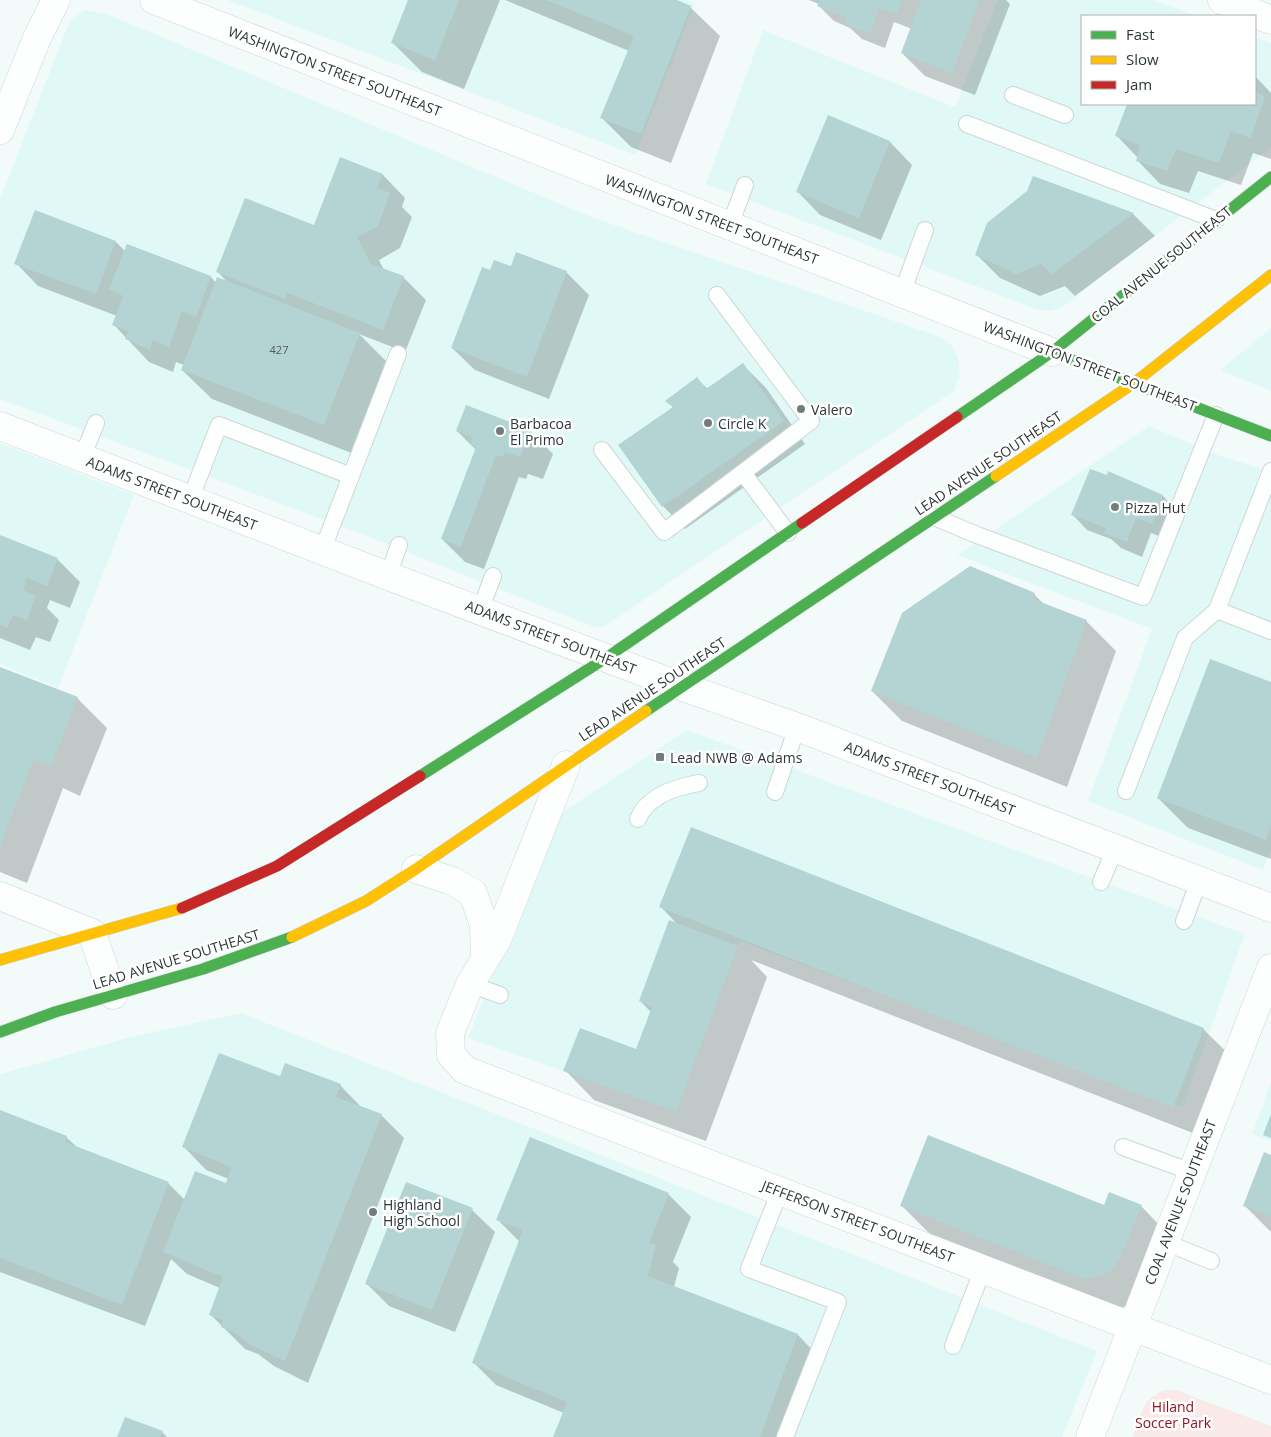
<svg xmlns="http://www.w3.org/2000/svg" width="1271" height="1437" font-family="'Open Sans',sans-serif">
  <style>
    .built { fill: #e0f9f7 }
    .green { fill: #f9eae8 }
    .shadow { fill: #0003 }
    .building { fill: #b3d4d2 }
    .lines { fill: none; stroke-linecap: round; stroke-linejoin: round }
    .lane-casing { stroke: #cdd7d5; stroke-width: 18 }
    .street-casing { stroke: #cdd7d5; stroke-width: 29 }
    .fast-casing { stroke: #cdd7d5; stroke-width: 12 }
    .slow-casing { stroke: #cdd7d5; stroke-width: 12 }
    .jam-casing { stroke: #cdd7d5; stroke-width: 12 }
    .lane { stroke: #fdfefe; stroke-width: 16 }
    .street { stroke: #fdfefe; stroke-width: 28 }
    .fast { stroke: #4caf50; stroke-width: 11 }
    .slow { stroke: #ffc107; stroke-width: 11 }
    .jam { stroke: #c62828; stroke-width: 11 }
    .poi-dot { fill: #717c7b; stroke: #fff; stroke-width: 2 }
    .labels { text-anchor: middle; dominant-baseline: central; stroke-width: 5; stroke-linejoin: round; paint-order: stroke }
    .number-label { font-size: 11px; fill: #4e5e5d }
    .street-label { font-size: 14px; fill: #2c3736; stroke: #fff }
    .poi-label { font-size: 14px; fill: #2c3736; stroke: #fff; text-anchor: start }
    .park-label { font-size: 14px; fill: #8d101b; stroke: #fff }
  </style>
  <rect width="100%" height="100%" fill="#f2fbfa"/>
  <path class="built" d="M227,0H686L695,3L635,155Z
    M998,0H1153L1197,16H1082V104H1255V37L1271,43V147L1062,307L1050,311L1036,309L706,184L763,30L955,107Z
    M85,10L107,14L594,218L941,337L952,346L958,358L960,374L954,391L605,626L597,628L359,533L0,399V199L70,20Z
    M1271,328V391L1220,370Z
    M1149,426L1218,455L1271,472V849L1263,870L1088,801L1152,629L957,555Z
    M0,443L134,495L58,688L0,664Z
    M687,730L1245,934L1182,1107L740,941L676,1110L468,1038L558,815Z
    M241,1013L1097,1351L1062,1437H0V1074L131,1037Z
    M1271,1082V1141L1252,1134Z"/>
  <path class="green" d="M1165,1390H1176L1271,1426V1437H1133C1141,1416 1142,1398 1165,1390Z"/>
  <path class="shadow" d="M410,0H500L464,89L422,72L393,43Z
    M505,0H674L690,7L720,36L671,163L631,147L602,118L629,51Z
    M809,0H1006L1010,4L975,95L925,76L902,53L912,29L894,22L885,48L862,39L850,28L834,21L819,6V4Z
    M1255,76L1271,93V159L1253,153L1241,185L1198,171L1189,193L1160,184L1138,161V158L1116,135L1129,104H1255Z
    M829,117L890,142L912,165L881,240L820,215L798,192Z
    M341,159L383,175L405,198L402,207L412,217L400,248L379,260L384,270L403,277L426,300L405,352L359,334L389,364L354,454L212,399L182,370L184,365L176,362L173,372L149,362L114,325L117,316L38,286L16,263L116,242L125,251L127,245L211,277L216,283L229,284L218,272L314,227Z
    M1034,178L1133,214L1155,236L1075,296L1065,286L1040,296L1000,278L977,255L1028,192Z
    M511,268L566,272L589,295L549,399L475,370L452,348L491,272Z
    M743,365L766,388L805,444L685,529L663,506L674,408L667,401L697,379L708,389Z
    M457,431H530L553,454L543,479L528,474L526,479L519,477L484,569L465,562L442,539L476,450Z
    M1109,473L1163,496L1178,512L1167,539L1151,533L1142,557L1121,548L1111,539L1087,530L1072,514L1108,477Z
    M0,537L57,559L80,582L70,608L50,600L47,608L59,620L50,642L36,637L30,650L0,638Z
    M1034,594L1045,605L1086,621L1116,651L1067,787L902,721L872,691Z
    M0,668L77,698L107,728L80,796L63,788L27,883L0,872Z
    M1271,684V859L1188,828L1158,798Z
    M661,907L1203,1029L1233,1058L1203,1137L751,960L767,977L706,1141L594,1100L565,1070L637,1051L651,1012L640,1001L679,926Z
    M280,1078L340,1085L363,1109L381,1115L404,1138L308,1383L274,1366L258,1354L245,1349L210,1314L220,1288L187,1274L171,1259L145,1326L0,1272V1111L66,1137L79,1149L169,1184L185,1200L227,1184L229,1179L206,1170L184,1147Z
    M1271,1156V1232L1245,1206Z
    M668,1194L691,1217L673,1262L679,1268L674,1287L798,1335L820,1358L791,1437H555L564,1413L496,1385L473,1362L520,1242L497,1219Z
    M902,1206H1141L1170,1236L1130,1306L1115,1308L931,1235Z
    M472,1210L495,1232L455,1332L389,1306L367,1284Z
    M162,1432L167,1437H118Z"/>
  <path class="building" d="M408,0H459L435,60L391,43Z
    M546,0H677L691,6L641,134L600,118L634,36Z
    M820,0H902L897,14L879,8L870,34L845,24L847,18L817,6Z
    M921,0H980L952,73L901,53Z
    M1255,91L1265,97L1251,138L1231,131L1219,163L1176,149L1167,171L1136,161L1140,145L1115,136L1127,104H1255Z
    M828,115L890,141L859,218L796,192Z
    M340,157L383,174L377,188L390,193L378,226L357,237L371,264L404,276L383,330L287,293L285,299L216,272L245,198L314,225Z
    M1033,176L1134,213L1052,274L1041,264L1016,274L975,255L987,223L1027,191Z
    M35,210L116,241L96,294L14,264Z
    M127,244L211,276L196,317L182,311L169,347L153,340L150,350L125,339L128,331L112,325L123,296L109,289Z
    M516,252L567,271L527,377L451,348L482,267L490,270L494,260L511,266Z
    M217,277L360,333L324,425L181,370Z
    M743,363L784,421L662,507L618,445L673,407L665,401L697,377L706,389Z
    M466,405L531,430L520,457L505,452L503,457L496,455L461,547L441,539L476,447L470,444L472,437L456,431Z
    M1090,469L1107,475L1108,471L1163,495L1152,524L1136,518L1127,542L1104,533L1106,528L1071,515Z
    M0,535L58,558L47,586L27,578L23,590L36,596L27,620L13,615L7,628L0,625Z
    M970,566L1035,593L1033,599L1087,620L1037,758L871,691L902,613Z
    M1210,659L1271,682V826L1266,840L1157,798Z
    M0,667L78,697L51,767L33,760L0,847Z
    M691,827L1204,1028L1173,1108L659,907Z
    M669,920L738,946L676,1112L563,1071L580,1028L636,1049L652,1007L639,1001Z
    M219,1053L280,1076L285,1063L341,1084L336,1097L382,1114L285,1361L249,1344L234,1332L221,1327L223,1320L209,1315L223,1277L163,1252L195,1171L226,1183L231,1167L182,1147Z
    M0,1110L67,1136L65,1142L169,1182L122,1305L0,1258Z
    M1271,1114V1138L1263,1135Z
    M928,1135L1104,1205L1109,1192L1142,1205L1121,1256L1112,1270L1100,1276L1084,1279L900,1206Z
    M530,1137L669,1193L649,1243L656,1244L648,1276L798,1334L760,1437H553L567,1402L472,1363L523,1230L496,1220Z
    M1264,1152L1271,1155V1216L1243,1206Z
    M406,1182L473,1208L432,1310L365,1284Z
    M125,1417L163,1431L160,1437H117Z"/>
  <g class="lines">
    <defs>
      <path id="lane" d="M1013,95L1065,115
        M967,124L1216,220
        M730,225L745,185
        M902,293L925,230
        M602,450L664,532L811,421L717,295
        M82,458L96,423
        M1271,471L1217,610L1271,631
        M743,473L788,533
        M190,500L219,425L351,476L398,354
        M934,517L977,535L1143,597L1216,415
        M322,551L351,476
        M388,576L399,545
        M480,611L493,576
        M1126,791L1185,638L1217,610
        M775,792L797,727
        M638,819C647,796 676,787 699,783
        M1101,882L1115,849
        M1184,921L1199,881
        M470,984L500,995
        M1123,1147L1192,1172
        M780,1191L749,1269L838,1302L785,1437
        M1165,1242L1211,1261
        M953,1346L983,1269"/>
      <path id="street" d="M154,0L1052,352
        M1222,0L1271,20
        M0,130L37,38L56,0
        M0,426L388,576L683,687L797,727L1271,908
        M566,765L497,940L470,984L450,1033L451,1055L465,1070L1271,1380
        M416,869L452,881L473,893L484,925L485,957
        M0,896L92,933L113,995
        M1090,1437L1271,968"/>
      <path id="fast" d="M1052,352L1271,436
        M957,417L1052,352L1271,177
        M646,711L996,476
        M420,776L606,658L802,523
        M0,1032L55,1012L203,969L292,937"/>
      <path id="slow" d="M996,476L1134,383L1271,275
        M292,937L366,901L416,869L646,711
        M0,960L182,908"/>
      <path id="jam" d="M802,523L957,417
        M182,908L277,866L420,776"/>
    </defs>
    <use href="#lane" class="lane-casing"/>
    <use href="#street" class="street-casing"/>
    <use href="#fast" class="fast-casing"/>
    <use href="#slow" class="slow-casing"/>
    <use href="#jam" class="jam-casing"/>
    <use href="#lane" class="lane"/>
    <use href="#street" class="street"/>
    <use href="#fast" class="fast"/>
    <use href="#slow" class="slow"/>
    <use href="#jam" class="jam"/>
  </g>
  <g class="poi-dot">
    <circle cx="801" cy="409" r="5"/>
    <circle cx="708" cy="423" r="5"/>
    <circle cx="500" cy="431" r="5"/>
    <circle cx="1115" cy="507" r="5"/>
    <rect x="655" y="752" width="10" height="10" rx="2.5"/>
    <circle cx="373" cy="1212" r="5"/>
  </g>
  <g class="labels">
    <g class="number-label">
      <text x="279" y="349">427</text>
    </g>
    <g class="street-label">
      <text transform="translate(335 71) rotate(21)">WASHINGTON STREET SOUTHEAST</text>
      <text transform="translate(712 219) rotate(21)">WASHINGTON STREET SOUTHEAST</text>
      <text transform="translate(1161 264) rotate(-39)">COAL AVENUE SOUTHEAST</text>
      <text transform="translate(1090 366) rotate(21)">WASHINGTON STREET SOUTHEAST</text>
      <text transform="translate(988 463) rotate(-34)">LEAD AVENUE SOUTHEAST</text>
      <text transform="translate(172 493) rotate(21)">ADAMS STREET SOUTHEAST</text>
      <text transform="translate(551 637) rotate(21)">ADAMS STREET SOUTHEAST</text>
      <text transform="translate(652 689) rotate(-34)">LEAD AVENUE SOUTHEAST</text>
      <text transform="translate(930 778) rotate(21)">ADAMS STREET SOUTHEAST</text>
      <text transform="translate(176 959) rotate(-17)">LEAD AVENUE SOUTHEAST</text>
      <text transform="translate(1180 1202) rotate(-69)">COAL AVENUE SOUTHEAST</text>
      <text transform="translate(858 1221) rotate(21)">JEFFERSON STREET SOUTHEAST</text>
    </g>
    <g class="poi-label">
      <text x="811" y="409">Valero</text>
      <text x="510" y="423">Barbacoa<tspan x="510" dy="16">El Primo</tspan></text>
      <text x="718" y="423">Circle K</text>
      <text x="1125" y="507">Pizza Hut</text>
      <text x="670" y="757">Lead NWB @ Adams</text>
      <text x="383" y="1204">Highland<tspan x="383" dy="16">High School</tspan></text>
    </g>
    <g class="park-label">
      <text x="1173" y="1406">Hiland<tspan x="1173" dy="16">Soccer Park</tspan></text>
    </g>
  </g>
  <rect x="1081" y="15" width="175" height="90" fill="#ffffff" stroke="#abafaf"/>
  <rect x="1091" y="31" width="25" height="8" fill="#4caf50" stroke="#abafaf"/>
  <text x="1126" y="40" font-size="15" fill="#2c3736">Fast</text>
  <rect x="1091" y="56" width="25" height="8" fill="#ffc107" stroke="#abafaf"/>
  <text x="1126" y="65" font-size="15" fill="#2c3736">Slow</text>
  <rect x="1091" y="81" width="25" height="8" fill="#c62828" stroke="#abafaf"/>
  <text x="1126" y="90" font-size="15" fill="#2c3736">Jam</text>
</svg>
